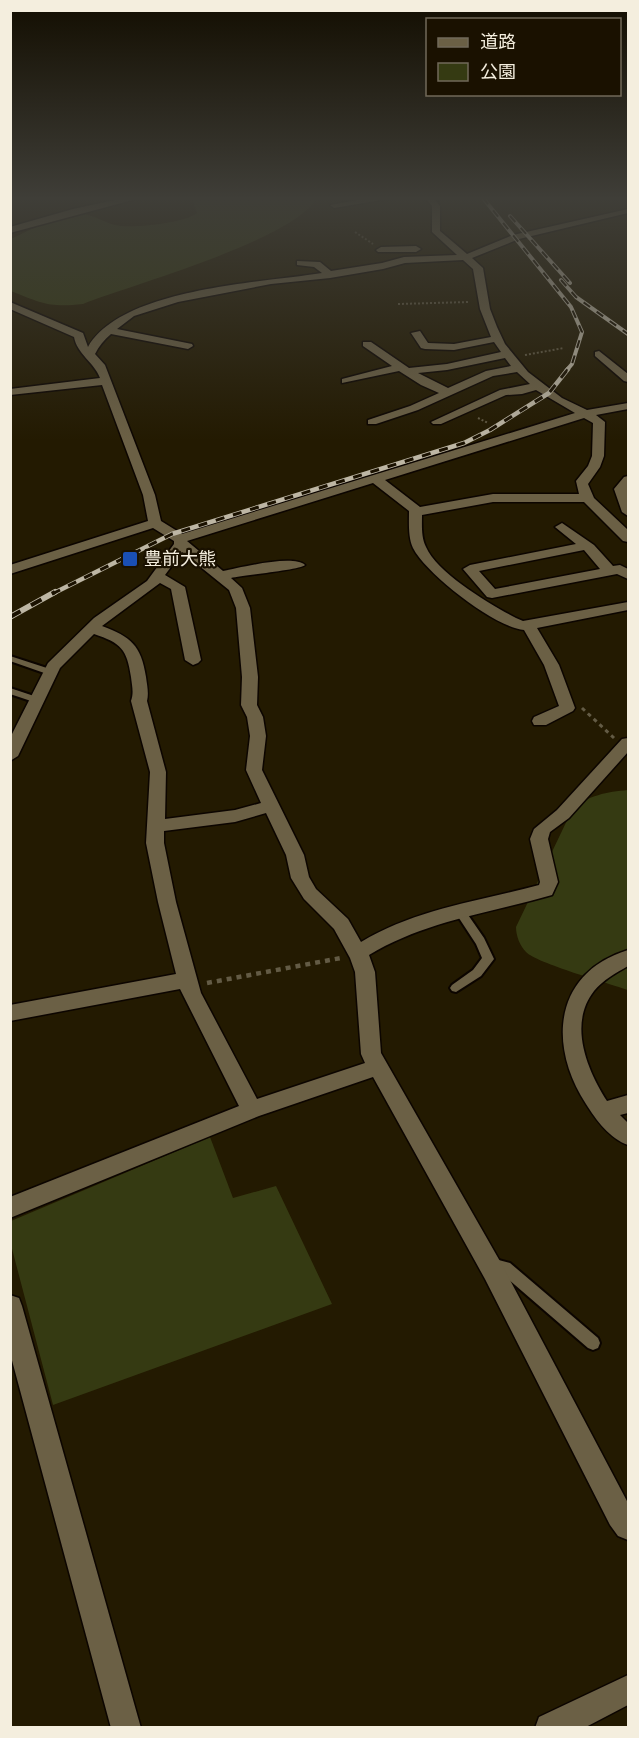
<svg xmlns="http://www.w3.org/2000/svg" width="639" height="1738" font-family="Helvetica,'Noto Sans JP',sans-serif">
  <style>
    .green { fill: #353a12 }
    .lines { fill: none; stroke-linecap: round; stroke-linejoin: round }
    .service-casing { stroke: #0c0500; stroke-width: 4 }
    .minor-casing { stroke: #0c0500; stroke-width: 3 }
    .secondary-casing { stroke: #0c0500; stroke-width: 3 }
    .path-far2 { stroke: #635b45; stroke-width: 2; stroke-dasharray: 2 2; stroke-linecap: butt }
    .path-far1 { stroke: #635b45; stroke-width: 3; stroke-dasharray: 4 4; stroke-linecap: butt }
    .path { stroke: #635b45; stroke-width: 4.5; stroke-dasharray: 5 5; stroke-linecap: butt }
    .service { fill: #6b6045; fill-rule: evenodd }
    .minor { fill: #6b6045; fill-rule: evenodd }
    .secondary { fill: #6b6045; fill-rule: evenodd }
    .rail-far2-casing { stroke: #bdb6a4; stroke-width: 4 }
    .rail-far1-casing { stroke: #bdb6a4; stroke-width: 4.5 }
    .rail-casing { stroke: #bdb6a4; stroke-width: 6 }
    .rail-far2 { stroke: #1a1100; stroke-width: 2; stroke-dasharray: 8; stroke-linecap: butt }
    .rail-far1 { stroke: #1a1100; stroke-width: 3; stroke-dasharray: 9; stroke-linecap: butt }
    .rail { stroke: #1a1100; stroke-width: 4; stroke-dasharray: 12; stroke-linecap: butt }
    .transit-dot { fill: #1a4fb4; stroke: #1a1100; stroke-width: 2 }
    .labels { text-anchor: middle; dominant-baseline: central; stroke-width: 4.5; stroke-linejoin: round; paint-order: stroke }
    .far-poi-label { font-size: 18px; fill: #f4eede; stroke: #1a1100; text-anchor: start }
  </style>
  <rect width="100%" height="100%" fill="#231a01"/>
  <path class="green" d="M192,198H317C292,241 133,284 83,304C50,308 41,303 11,291V239C31,229 53,218 76,214C90,212 102,222 115,225C131,229 185,223 197,213Z
    M628,790V990C611,984 536,963 526,952C520,946 516,936 516,927L572,810C588,795 607,792 628,790Z
    M210,1137L233,1198L276,1186L332,1304L53,1405L11,1245V1221Z"/>
  <g class="lines">
    <defs>
      <path id="service" d="M10,656L53,670L54,672L50,675L10,661Z
        M10,688L40,698L42,700L37,703L10,694Z
        M460,908L464,909L484,938L494,959L481,976L456,992L452,991L450,988L452,985L473,970L482,958L476,944L455,912L456,909Z
        M491,1258L510,1263L598,1338L600,1343L598,1348L593,1350L588,1348L501,1273L486,1269L484,1264L486,1259Z"/>
      <path id="minor" d="M368,198H393L334,208L330,205Z
        M425,198H434L440,206V231L467,254L513,235L628,209V213L519,239L472,258L483,268L490,309L497,327L505,344L528,372L562,398L587,410L628,403V409L596,415L605,422L604,456L600,467L588,484L594,498L628,530V542L623,541L584,502H493L422,515C422,525 421,537 426,547C437,573 491,605 516,618L523,621L628,602V610L537,628L559,665L575,708L573,711L546,725H534L532,721L534,717L559,706L544,665L524,630C496,628 426,574 413,548C408,537 409,523 409,511L373,483L187,541L223,571C239,568 293,554 305,565C300,570 244,575 231,578L242,588L250,608L258,677L257,705L263,717L266,736L262,770L304,855L309,877L316,889L348,919L361,942C415,909 479,901 539,885L540,882L530,839L534,829L557,810L622,739L628,738V752L569,818L550,832L548,839L558,882L552,895C490,913 425,921 369,955L375,972L381,1053L501,1263L628,1503V1540L618,1536L610,1525L485,1279L373,1077L259,1116L10,1218V1197L239,1106L180,989L10,1021V1005L176,974L158,902L146,843L150,772L131,701C134,693 132,686 131,677C127,649 121,643 94,634L60,668L18,756L10,761V738L48,663L94,618L147,581L174,544V541L153,528L10,574V565L148,521L143,495L102,385L10,395V389L100,378C94,362 77,354 74,337L10,309V302L83,333L88,347C122,288 260,283 322,273L314,267L297,265V261L320,262L331,271L382,263L404,257L457,255L432,232V206ZM463,260L473,269L480,309L491,337L454,344L428,343L420,331L411,333L421,348L425,349L454,350L494,342L501,352L447,364L409,368L371,342H363V346L392,366L342,379V383L399,371L421,385L439,393L410,406L368,420V424H376L418,410L493,376L517,372L530,384L500,390L431,422L433,424H441L506,395L522,394L536,390L575,413L182,534L161,521L155,495L105,365L95,354C99,346 104,340 111,334L188,349L193,346L192,344L117,329L134,316L178,302L271,284L330,278L383,269L405,263ZM505,358L511,366L486,371L448,388L418,373L447,370ZM584,418L593,423L592,456L588,466L576,481L579,494H493L420,507L385,480ZM182,552L229,590L236,608L242,677L241,705L247,717L250,736L246,770L261,803L235,810L165,819L166,772L147,701C149,693 147,685 146,677C141,645 131,637 102,626L160,583L171,589L185,660L193,665L198,663L201,660L185,587L165,575ZM266,813L286,855L291,878L304,899L334,929L350,958L355,972L361,1054L365,1063L257,1099L201,993L176,902L164,843V831L235,822Z
        M381,247L416,246L421,249L416,252H378L376,250Z
        M599,351L628,374V382L624,381L595,356V352Z
        M628,476V516L622,512L614,489L624,477Z
        M562,523L594,545L613,566L620,565L628,569V579L617,574L492,598L487,597L463,569L470,565L576,544L555,527ZM584,550L600,569L495,589L479,571Z
        M628,950V966C616,973 603,980 594,991C568,1024 587,1070 607,1101L628,1095V1113L620,1115L628,1123V1145C610,1139 596,1120 586,1104C548,1046 553,973 628,950Z
        M10,1295L19,1298L22,1306L141,1728H111L10,1353Z
        M628,1675V1705L584,1728H535L539,1717Z"/>
      <path id="secondary" d="M124,198H140L10,233V227L73,209Z"/>
    </defs>
    <use href="#service" class="service-casing"/>
    <use href="#minor" class="minor-casing"/>
    <use href="#secondary" class="secondary-casing"/>
    <path class="path-far2" d="M355,232L373,244
      M398,304L469,302
      M525,355L564,348
      M478,418L488,423"/>
    <path class="path-far1" d="M582,708L614,738"/>
    <path class="path" d="M207,983L341,958"/>
    <use href="#service" class="service"/>
    <use href="#minor" class="minor"/>
    <use href="#secondary" class="secondary"/>
    <defs>
      <path id="rail-far2" d="M483,198L571,307L582,332L572,364L566,371
        M510,216L570,283
        M561,280L576,297L628,334"/>
      <path id="rail-far1" d="M52,594L172,534L464,443L490,430L549,393L568,369"/>
      <path id="rail" d="M10,617L55,592"/>
    </defs>
    <use href="#rail-far2" class="rail-far2-casing"/>
    <use href="#rail-far1" class="rail-far1-casing"/>
    <use href="#rail" class="rail-casing"/>
    <use href="#rail-far2" class="rail-far2"/>
    <use href="#rail-far1" class="rail-far1"/>
    <use href="#rail" class="rail"/>
  </g>
  <linearGradient id="sky" x2="0" y2="1"><stop stop-color="#130e01"/><stop offset="0.45" stop-color="#3f3e38"/><stop offset="1" stop-color="#3f3e38" stop-opacity="0"/></linearGradient>
  <rect width="639" height="441" fill="url(#sky)"/>
  <rect class="transit-dot" x="122" y="551" width="16" height="16" rx="3"/>
  <g class="labels">
    <g class="far-poi-label">
      <text x="144" y="559">豊前大熊</text>
    </g>
  </g>
  <rect width="639" height="1738" fill="none" stroke="#f4eede" stroke-width="24"/>
  <rect x="426" y="18" width="195" height="78" fill="#1a1100" stroke="#716959" stroke-width="1.5"/>
  <rect x="438" y="38" width="30" height="9" fill="#6b6045" stroke="#716959" stroke-width="1.5"/>
  <text x="480" y="48" font-size="18" fill="#f4eede">道路</text>
  <rect x="438" y="63" width="30" height="18" fill="#353a12" stroke="#716959" stroke-width="1.5"/>
  <text x="480" y="78" font-size="18" fill="#f4eede">公園</text>
</svg>
